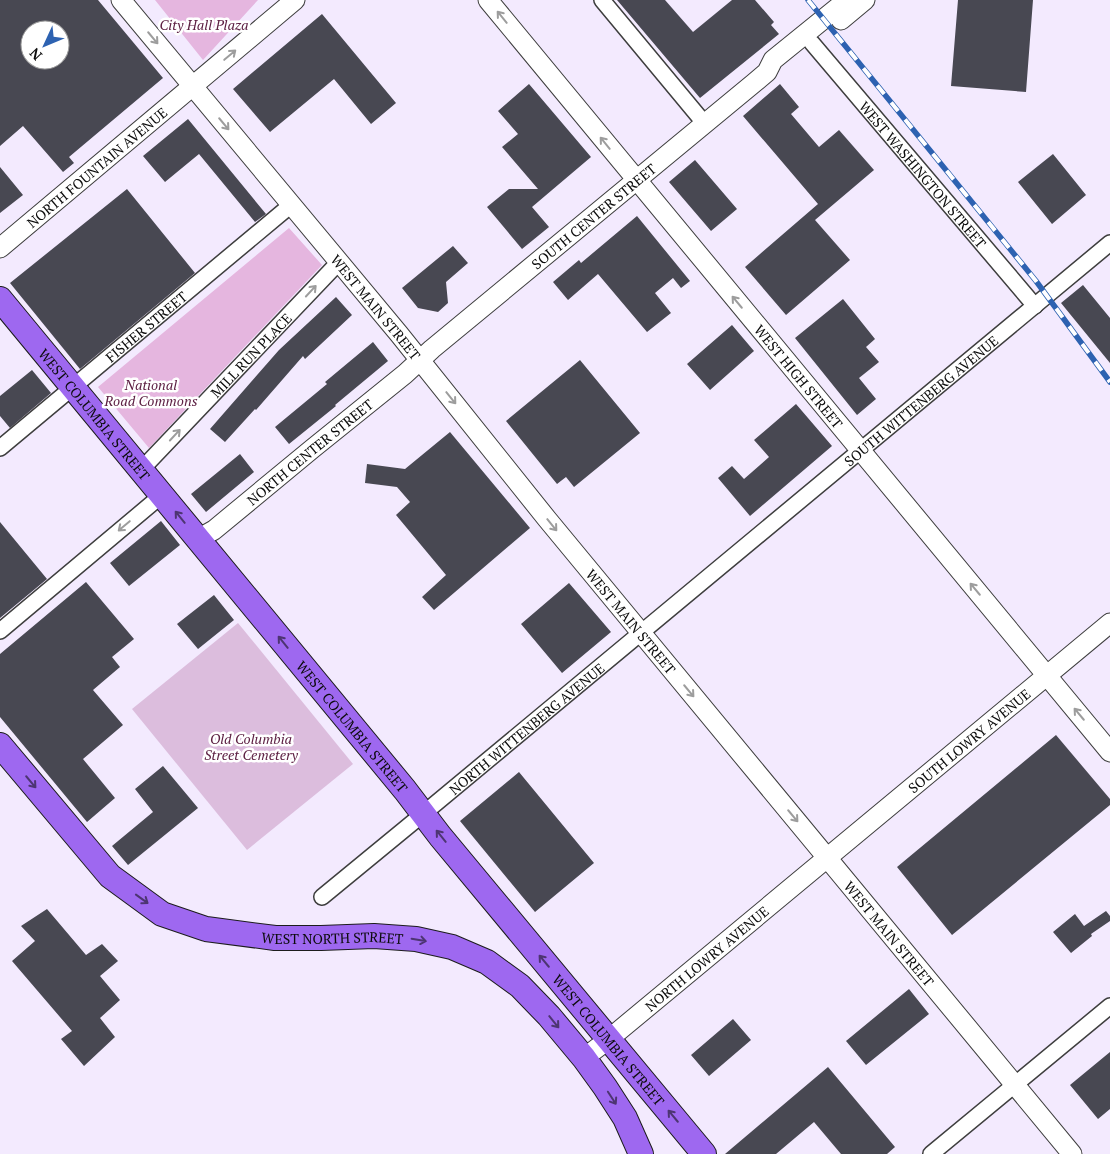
<svg xmlns="http://www.w3.org/2000/svg" width="1110" height="1154" font-family="'PT Serif',serif">
  <style>
    .green { fill: #e5b6df }
    .cemetery { fill: #dcbddd }
    .building { fill: #484852; fill-rule: evenodd }
    .lines { fill: none; stroke-linecap: round; stroke-linejoin: round }
    .minor-casing { stroke: #3e3e3e; stroke-width: 18 }
    .tertiary-casing { stroke: #3e3e3e; stroke-width: 21 }
    .primary-casing { stroke: #1c1c1c; stroke-width: 26 }
    .minor { stroke: #fff; stroke-width: 15 }
    .tertiary { stroke: #fff; stroke-width: 19 }
    .primary { stroke: #9e68f0; stroke-width: 24 }
    .rail-casing { stroke: #2d62b1; stroke-width: 5.5 }
    .rail { stroke: #fff; stroke-width: 4; stroke-dasharray: 11; stroke-linecap: butt }
    .oneway { stroke: #9d9d9d }
    .oneway2 { stroke: #4d3572 }
    .labels { text-anchor: middle; dominant-baseline: central; stroke-width: 5; stroke-linejoin: round; paint-order: stroke }
    .park-label { font-size: 14px; font-style: italic; fill: #5d2043; stroke: #fff }
    .street-label { font-size: 14px; fill: #0b0b0b; stroke: #fff }
  </style>
  <rect width="100%" height="100%" fill="#f3eafe"/>
  <path class="green" d="M155,0H258L203,60Z
    M289,228L322,265L149,448L98,387Z"/>
  <path class="cemetery" d="M238,623L353,764L247,850L132,709Z"/>
  <path class="building" d="M0,0H98L163,78L69,157L74,163L63,172L23,126L0,146ZM30,30H60V60H30Z
    M617,0H665L693,32L732,0H755L774,22L771,25L779,34L700,98Z
    M958,0H1033L1026,92L951,86Z
    M322,14L396,103L371,124L334,79L270,132L233,89Z
    M529,84L591,157L532,207L549,227L522,249L487,207L509,189H538L502,147L518,134L498,111Z
    M780,84L799,107L791,114L819,147L839,130L874,170L815,220L850,260L786,315L745,267L818,204L743,116Z
    M188,119L266,214L255,222L199,154L165,182L143,156Z
    M1053,154L1086,195L1052,224L1018,182Z
    M695,160L737,209L711,231L669,182Z
    M0,167L23,195L0,213Z
    M127,189L195,273L80,369L10,283Z
    M637,216L690,281L681,288L673,278L655,293L671,313L647,332L598,274L568,300L553,282L579,260L581,263Z
    M453,246L468,263L446,282L448,303L438,312L418,308L402,288Z
    M1083,285L1110,318V363L1061,303Z
    M336,297L352,315L305,359L303,356L256,410L255,409L225,442L210,429L279,350Z
    M843,299L875,339L866,347L879,362L859,378L876,399L857,415L795,338Z
    M732,325L754,351L710,390L687,364Z
    M373,342L388,361L335,405L336,406L289,444L275,427L327,384L325,382Z
    M580,360L640,433L574,487L566,477L557,484L506,421Z
    M32,370L51,393L10,428L0,416V396Z
    M796,404L832,446L750,516L718,478L732,466L744,479L769,457L754,440Z
    M450,432L530,528L434,610L422,597L446,575L396,515L410,502L397,487L365,483L367,464L405,469Z
    M240,454L254,472L206,512L191,494Z
    M161,521L180,545L129,586L110,563Z
    M0,522L47,579L0,618Z
    M86,582L134,639L112,657L120,667L93,690L123,725L83,759L115,798L87,822L0,717V654Z
    M569,583L611,632L562,673L521,624Z
    M214,595L234,620L198,649L177,624Z
    M1056,735L1110,799V805L952,935L897,867Z
    M163,766L198,808L128,865L112,846L153,812L135,789Z
    M519,772L594,863L535,912L460,821Z
    M47,909L86,955L102,944L118,961L100,976L120,1000L100,1018L115,1037L84,1066L61,1039L72,1031L12,961L35,941L21,926Z
    M1106,911L1110,916V921L1091,934L1092,936L1071,953L1053,932L1075,914L1084,926Z
    M909,989L929,1014L866,1065L846,1041Z
    M733,1019L751,1040L709,1076L691,1055Z
    M1110,1052V1109L1098,1119L1070,1085Z
    M828,1067L895,1147L887,1154H841L814,1122L776,1154H725Z"/>
  <g class="lines">
    <defs>
      <g id="minor">
        <path d="M602,0L705,124"/>
        <path id="s1" d="M812,43L1035,306"/>
        <path id="s2" d="M0,448L291,205"/>
        <path id="s3" d="M141,470L339,262"/>
        <path d="M0,631L162,495"/>
        <path id="s4" d="M322,897L423,814L1110,243"/>
        <path d="M931,1154L1110,1006"/>
      </g>
      <g id="tertiary">
        <path id="s5" d="M121,0L399,334L547,519L1072,1154"/>
        <path id="s6" d="M488,0L1110,752"/>
        <path d="M841,20L865,0"/>
        <path id="s7" d="M0,248L295,0"/>
        <path id="s8" d="M198,539L214,530L312,449L405,374L432,349L754,83L767,72L773,60L847,0"/>
        <path id="s9" d="M584,1058L609,1039L1110,623"/>
      </g>
      <g id="primary">
        <path id="s10" d="M0,299L405,790L440,836L704,1154"/>
        <path id="s11" d="M0,745L110,876L162,914L206,929L275,938H321L374,936L416,939L452,947L487,962L520,986L549,1016L584,1058L605,1087L625,1118L641,1154"/>
      </g>
    </defs>
    <use href="#minor" class="minor-casing"/>
    <use href="#tertiary" class="tertiary-casing"/>
    <use href="#primary" class="primary-casing"/>
    <use href="#minor" class="minor"/>
    <use href="#tertiary" class="tertiary"/>
    <use href="#primary" class="primary"/>
    <defs>
      <path id="rail" d="M808,0L1036,281L1110,382"/>
    </defs>
    <use href="#rail" class="rail-casing"/>
    <use href="#rail" class="rail"/>
  </g>
  <defs><path id="oneway-shaft" d="M-6 0H5M1.5-3L5.5 0L1.5 3" fill="none" stroke-width="1.6" stroke-linecap="round" stroke-linejoin="round" transform="scale(1.25)"/></defs>
  <g class="oneway">
    <use href="#oneway-shaft" transform="translate(502 17) rotate(-129)"/>
    <use href="#oneway-shaft" transform="translate(153 38) rotate(50)"/>
    <use href="#oneway-shaft" transform="translate(230 55) rotate(-40)"/>
    <use href="#oneway-shaft" transform="translate(224 124) rotate(50)"/>
    <use href="#oneway-shaft" transform="translate(605 143) rotate(-129)"/>
    <use href="#oneway-shaft" transform="translate(311 291) rotate(-47)"/>
    <use href="#oneway-shaft" transform="translate(737 302) rotate(-130)"/>
    <use href="#oneway-shaft" transform="translate(451 398) rotate(51)"/>
    <use href="#oneway-shaft" transform="translate(175 435) rotate(-47)"/>
    <use href="#oneway-shaft" transform="translate(552 525) rotate(51)"/>
    <use href="#oneway-shaft" transform="translate(124 526) rotate(140)"/>
    <use href="#oneway-shaft" transform="translate(975 589) rotate(-130)"/>
    <use href="#oneway-shaft" transform="translate(689 691) rotate(50)"/>
    <use href="#oneway-shaft" transform="translate(1079 714) rotate(-130)"/>
    <use href="#oneway-shaft" transform="translate(793 816) rotate(50)"/>
  </g>
  <g class="oneway2">
    <use href="#oneway-shaft" transform="translate(180 517) rotate(-129)"/>
    <use href="#oneway-shaft" transform="translate(283 642) rotate(-129)"/>
    <use href="#oneway-shaft" transform="translate(31 782) rotate(50)"/>
    <use href="#oneway-shaft" transform="translate(441 836) rotate(-129)"/>
    <use href="#oneway-shaft" transform="translate(142 899) rotate(36)"/>
    <use href="#oneway-shaft" transform="translate(419 940) rotate(10)"/>
    <use href="#oneway-shaft" transform="translate(544 961) rotate(-130)"/>
    <use href="#oneway-shaft" transform="translate(554 1022) rotate(51)"/>
    <use href="#oneway-shaft" transform="translate(612 1098) rotate(57)"/>
    <use href="#oneway-shaft" transform="translate(673 1116) rotate(-130)"/>
  </g>
  <g class="labels">
    <g class="park-label">
      <text x="204" y="24">City Hall Plaza</text>
      <text x="151" y="384">National<tspan x="151" dy="16">Road Commons</tspan></text>
      <text x="251" y="738">Old Columbia<tspan x="251" dy="16">Street Cemetery</tspan></text>
    </g>
    <g class="street-label">
      <text stroke="none"><textPath href="#s7" startOffset="126">NORTH FOUNTAIN AVENUE</textPath></text>
      <text stroke="none"><textPath href="#s1" startOffset="172">WEST WASHINGTON STREET</textPath></text>
      <text stroke="none"><textPath href="#s8" startOffset="511">SOUTH CENTER STREET</textPath></text>
      <text stroke="none"><textPath href="#s5" startOffset="399">WEST MAIN STREET</textPath></text>
      <text stroke="none"><textPath href="#s2" startOffset="190">FISHER STREET</textPath></text>
      <text stroke="none"><textPath href="#s3" startOffset="159">MILL RUN PLACE</textPath></text>
      <text stroke="none"><textPath href="#s6" startOffset="488">WEST HIGH STREET</textPath></text>
      <text stroke="none"><textPath href="#s4" startOffset="778">SOUTH WITTENBERG AVENUE</textPath></text>
      <text stroke="none"><textPath href="#s10" startOffset="149">WEST COLUMBIA STREET</textPath></text>
      <text stroke="none"><textPath href="#s8" startOffset="142">NORTH CENTER STREET</textPath></text>
      <text stroke="none"><textPath href="#s5" startOffset="804">WEST MAIN STREET</textPath></text>
      <text stroke="none"><textPath href="#s10" startOffset="554">WEST COLUMBIA STREET</textPath></text>
      <text stroke="none"><textPath href="#s4" startOffset="265">NORTH WITTENBERG AVENUE</textPath></text>
      <text stroke="none"><textPath href="#s9" startOffset="499">SOUTH LOWRY AVENUE</textPath></text>
      <text stroke="none"><textPath href="#s5" startOffset="1209">WEST MAIN STREET</textPath></text>
      <text stroke="none"><textPath href="#s11" startOffset="409">WEST NORTH STREET</textPath></text>
      <text stroke="none"><textPath href="#s9" startOffset="158">NORTH LOWRY AVENUE</textPath></text>
      <text stroke="none"><textPath href="#s10" startOffset="959">WEST COLUMBIA STREET</textPath></text>
    </g>
  </g>
  <g transform="translate(45 45) rotate(226)"><circle r="24" fill="#ffffff" stroke="#9d9d9d"/>
  <path d="M0-4L9 19L0 12L-9 19Z" fill="#2d62b1"/>
  <text y="-8" font-size="14" font-weight="bold" text-anchor="middle" fill="#0b0b0b">N</text>
  </g>
</svg>
